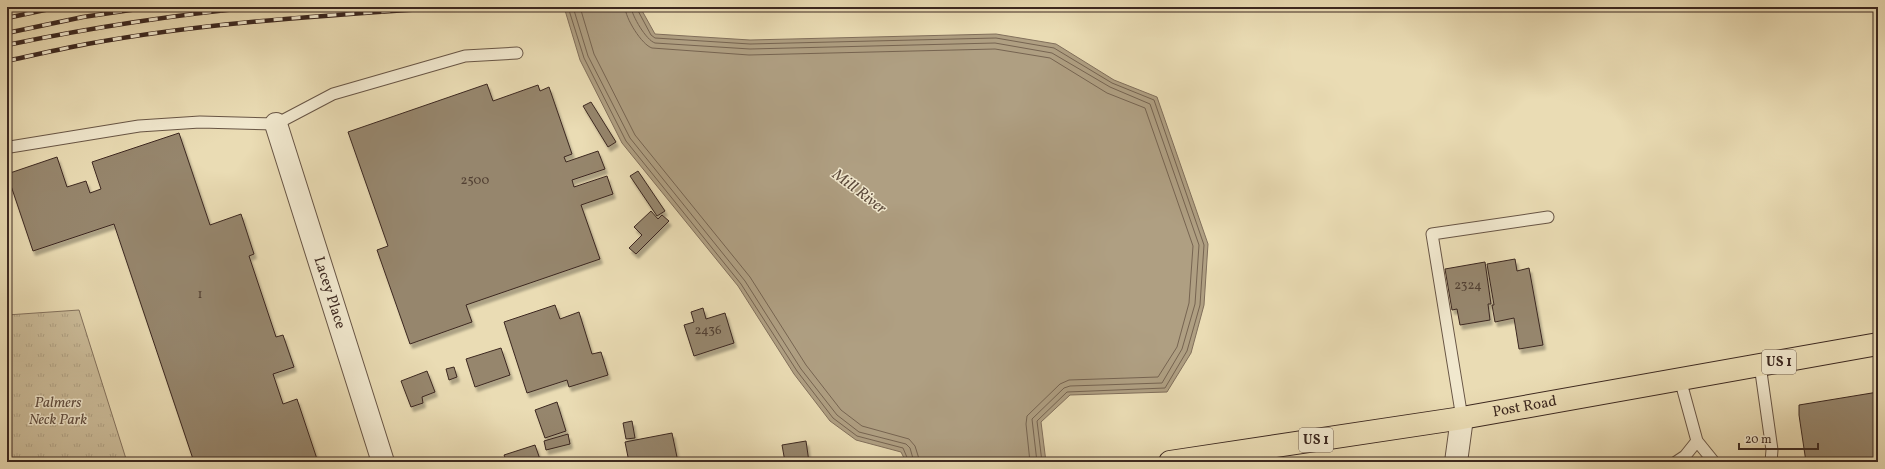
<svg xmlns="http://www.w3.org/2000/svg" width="1885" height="469" font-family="Vollkorn,serif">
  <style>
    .park { fill: url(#park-tufts); stroke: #84725e }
    .water { fill: #af9f82; stroke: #816f5b }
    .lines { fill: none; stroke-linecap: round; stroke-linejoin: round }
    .shore { stroke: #766451; stroke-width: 1 }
    .building { fill: #96866d; stroke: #3c2820; filter: url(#shadow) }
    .service-casing { stroke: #685545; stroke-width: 13 }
    .minor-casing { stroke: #685545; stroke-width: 24 }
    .tertiary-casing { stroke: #685545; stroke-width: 24 }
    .primary-casing { stroke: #3c2820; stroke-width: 24 }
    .service { stroke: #f1e8ce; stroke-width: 11 }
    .minor { stroke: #f1e8ce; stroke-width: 22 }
    .tertiary { stroke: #f1e8ce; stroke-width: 22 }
    .primary { stroke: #eadcb4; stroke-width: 22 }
    .rail-casing { stroke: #3c2820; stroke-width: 4.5 }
    .rail { stroke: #f1e8ce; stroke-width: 3; stroke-dasharray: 9; stroke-linecap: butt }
    .labels { text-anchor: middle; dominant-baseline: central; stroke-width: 3; stroke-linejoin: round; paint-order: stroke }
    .number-label { font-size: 13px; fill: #524033 }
    .shield { fill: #f1e8ce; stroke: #726254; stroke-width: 1 }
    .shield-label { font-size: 14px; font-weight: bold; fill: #3c2820 }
    .street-label { font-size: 15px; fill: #3c2820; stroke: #f1e8ce }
    .park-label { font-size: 15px; font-style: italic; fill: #604d3f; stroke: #f1e8ce }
    .water-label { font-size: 16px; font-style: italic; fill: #5e4c3d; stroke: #f1e8ce }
  </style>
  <defs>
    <pattern id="park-tufts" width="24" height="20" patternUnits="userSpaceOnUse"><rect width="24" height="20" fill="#ccbd9b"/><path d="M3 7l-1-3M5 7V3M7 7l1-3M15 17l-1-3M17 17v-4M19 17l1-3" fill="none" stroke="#b0a285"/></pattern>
    <filter id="shadow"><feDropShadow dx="2.5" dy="4.5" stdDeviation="1" flood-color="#0004"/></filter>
  </defs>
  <rect width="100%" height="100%" fill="#eadcb4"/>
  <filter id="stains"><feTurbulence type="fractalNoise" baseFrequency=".005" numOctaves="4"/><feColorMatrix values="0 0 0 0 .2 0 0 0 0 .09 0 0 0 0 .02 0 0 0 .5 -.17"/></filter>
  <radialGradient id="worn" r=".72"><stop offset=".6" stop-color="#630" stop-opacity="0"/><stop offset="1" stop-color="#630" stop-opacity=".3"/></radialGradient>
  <path class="park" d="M79,310L127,462H7V315Z"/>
  <path class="water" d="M564,7H640L655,34L750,40L996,34L1056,44L1114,80L1157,97L1208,244L1204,305L1191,353L1167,392L1070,395L1041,422L1046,462H906L901,452L856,440L830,421L794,374L738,286L622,143L580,60Z"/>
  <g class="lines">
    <path class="shore" d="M568,7L584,58L626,141L741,284L797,371L833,418L857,436L903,448L909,462
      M573,7L588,56L630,138L745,281L801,369L837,415L859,432L906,444L910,448L914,462
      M580,7L594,54L635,135L750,277L806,365L841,410L862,426L909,439L915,446L920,462
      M625,7C625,18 642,45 652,48L749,55L995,49L1050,58L1107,93L1145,108L1193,246L1189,303L1177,347L1158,377L1069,380L1060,384L1027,416L1026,424L1030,462
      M631,7C632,16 646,40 655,43L750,49L995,43L1052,53L1110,87L1150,104L1199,245L1195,304L1182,349L1162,383L1070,386L1064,388L1032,419L1037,462
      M636,7L651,35L655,38L750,44L996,38L1054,48L1112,83L1154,100L1204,245L1200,305L1187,351L1165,388L1067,392L1037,421L1042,462"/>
  </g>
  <path class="building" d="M487,84L493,101L538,85L540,91L549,87L572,154L564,157L566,162L598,151L605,169L572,180L574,187L607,176L613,194L581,205L600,259L466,305L472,322L410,344L377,250L388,246L348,132Z
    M591,102L616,142L608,147L583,106Z
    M179,133L210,225L241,214L254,254L249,256L276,337L283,335L294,367L273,374L283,404L297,399L318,462H194L114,224L33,251L7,174L57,157L67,187L86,181L90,193L101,189L92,162Z
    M638,171L665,211L657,216L630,176Z
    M651,211L658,219L662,215L669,221L636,254L629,248L642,235L634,227Z
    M1515,259L1517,271L1529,268L1543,345L1519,349L1514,318L1495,322L1492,305H1494L1487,264Z
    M1485,262L1491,304H1488L1490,320L1460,325L1457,309L1452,310L1445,269Z
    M555,305L560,319L579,312L592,354L601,352L608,375L569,387L567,380L527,393L504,322Z
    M703,308L706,319L725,313L734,343L694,356L684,325L694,322L691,312Z
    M501,348L510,375L475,387L466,359Z
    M454,367L457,377L449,380L446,369Z
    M427,371L435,392L422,397L423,403L411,407L401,381Z
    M1878,392V462H1806L1799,415V405Z
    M557,402L566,431L545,438L535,410Z
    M632,421L635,438L626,439L623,423Z
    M672,433L678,462H629L625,442Z
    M568,434L570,444L546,450L544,441Z
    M806,441L809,462H785L782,445Z
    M535,445L541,462H507L504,455Z"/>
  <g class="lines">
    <defs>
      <path id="service" d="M10,147L139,126L200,122L276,124L333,94L465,56L517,53
        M1760,365L1772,450L1771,462
        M1680,379L1697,441L1714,462
        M1462,418L1432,234L1548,217
        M1676,462L1685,456L1697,441"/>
      <g id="minor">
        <path id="s1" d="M276,124L383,462"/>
      </g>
      <path id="tertiary" d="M1456,462L1462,418"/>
      <g id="primary">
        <path id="s2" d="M1170,462L1462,418L1878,344"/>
      </g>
    </defs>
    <use href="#service" class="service-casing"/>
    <use href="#minor" class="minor-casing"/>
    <use href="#tertiary" class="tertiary-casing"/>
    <use href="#primary" class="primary-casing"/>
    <use href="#service" class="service"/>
    <use href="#minor" class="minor"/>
    <use href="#tertiary" class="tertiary"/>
    <use href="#primary" class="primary"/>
    <defs>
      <path id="rail" d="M7,18L59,7
        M7,33L83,17L151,7
        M7,45C90,28 173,15 257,7
        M7,61C34,55 60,49 87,44C207,22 331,15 453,7"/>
    </defs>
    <use href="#rail" class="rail-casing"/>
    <use href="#rail" class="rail"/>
  </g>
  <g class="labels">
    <g class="number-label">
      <text x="475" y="181">2500</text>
      <text x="1468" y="286">2324</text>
      <text x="200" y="295">1</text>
      <text x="708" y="331">2436</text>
    </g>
    <g class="shield">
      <rect x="1762" y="350" width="34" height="24" rx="3"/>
      <rect x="1299" y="428" width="34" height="24" rx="3"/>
    </g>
    <g class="shield-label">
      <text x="1779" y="362">US 1</text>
      <text x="1316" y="440">US 1</text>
    </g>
    <g class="street-label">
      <text stroke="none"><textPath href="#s1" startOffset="177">Lacey Place</textPath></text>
      <text stroke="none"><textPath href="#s2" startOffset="359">Post Road</textPath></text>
    </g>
    <g class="park-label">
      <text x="58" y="403">Palmers<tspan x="58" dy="17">Neck Park</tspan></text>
    </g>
    <g class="water-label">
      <text transform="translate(859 192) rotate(37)">Mill River</text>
    </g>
  </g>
  <rect width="1885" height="469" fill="none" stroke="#eadcb4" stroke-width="24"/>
  <rect x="8" y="8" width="1869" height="453" fill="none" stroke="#3c2820" stroke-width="2"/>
  <rect x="12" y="12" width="1861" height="445" fill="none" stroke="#3c2820"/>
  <path d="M1739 443v6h79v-6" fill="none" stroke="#3c2820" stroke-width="2"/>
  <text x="1745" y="443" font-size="12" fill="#3c2820" stroke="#f1e8ce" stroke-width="3" paint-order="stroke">20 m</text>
  <rect width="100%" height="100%" filter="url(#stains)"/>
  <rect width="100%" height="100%" fill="url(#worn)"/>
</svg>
